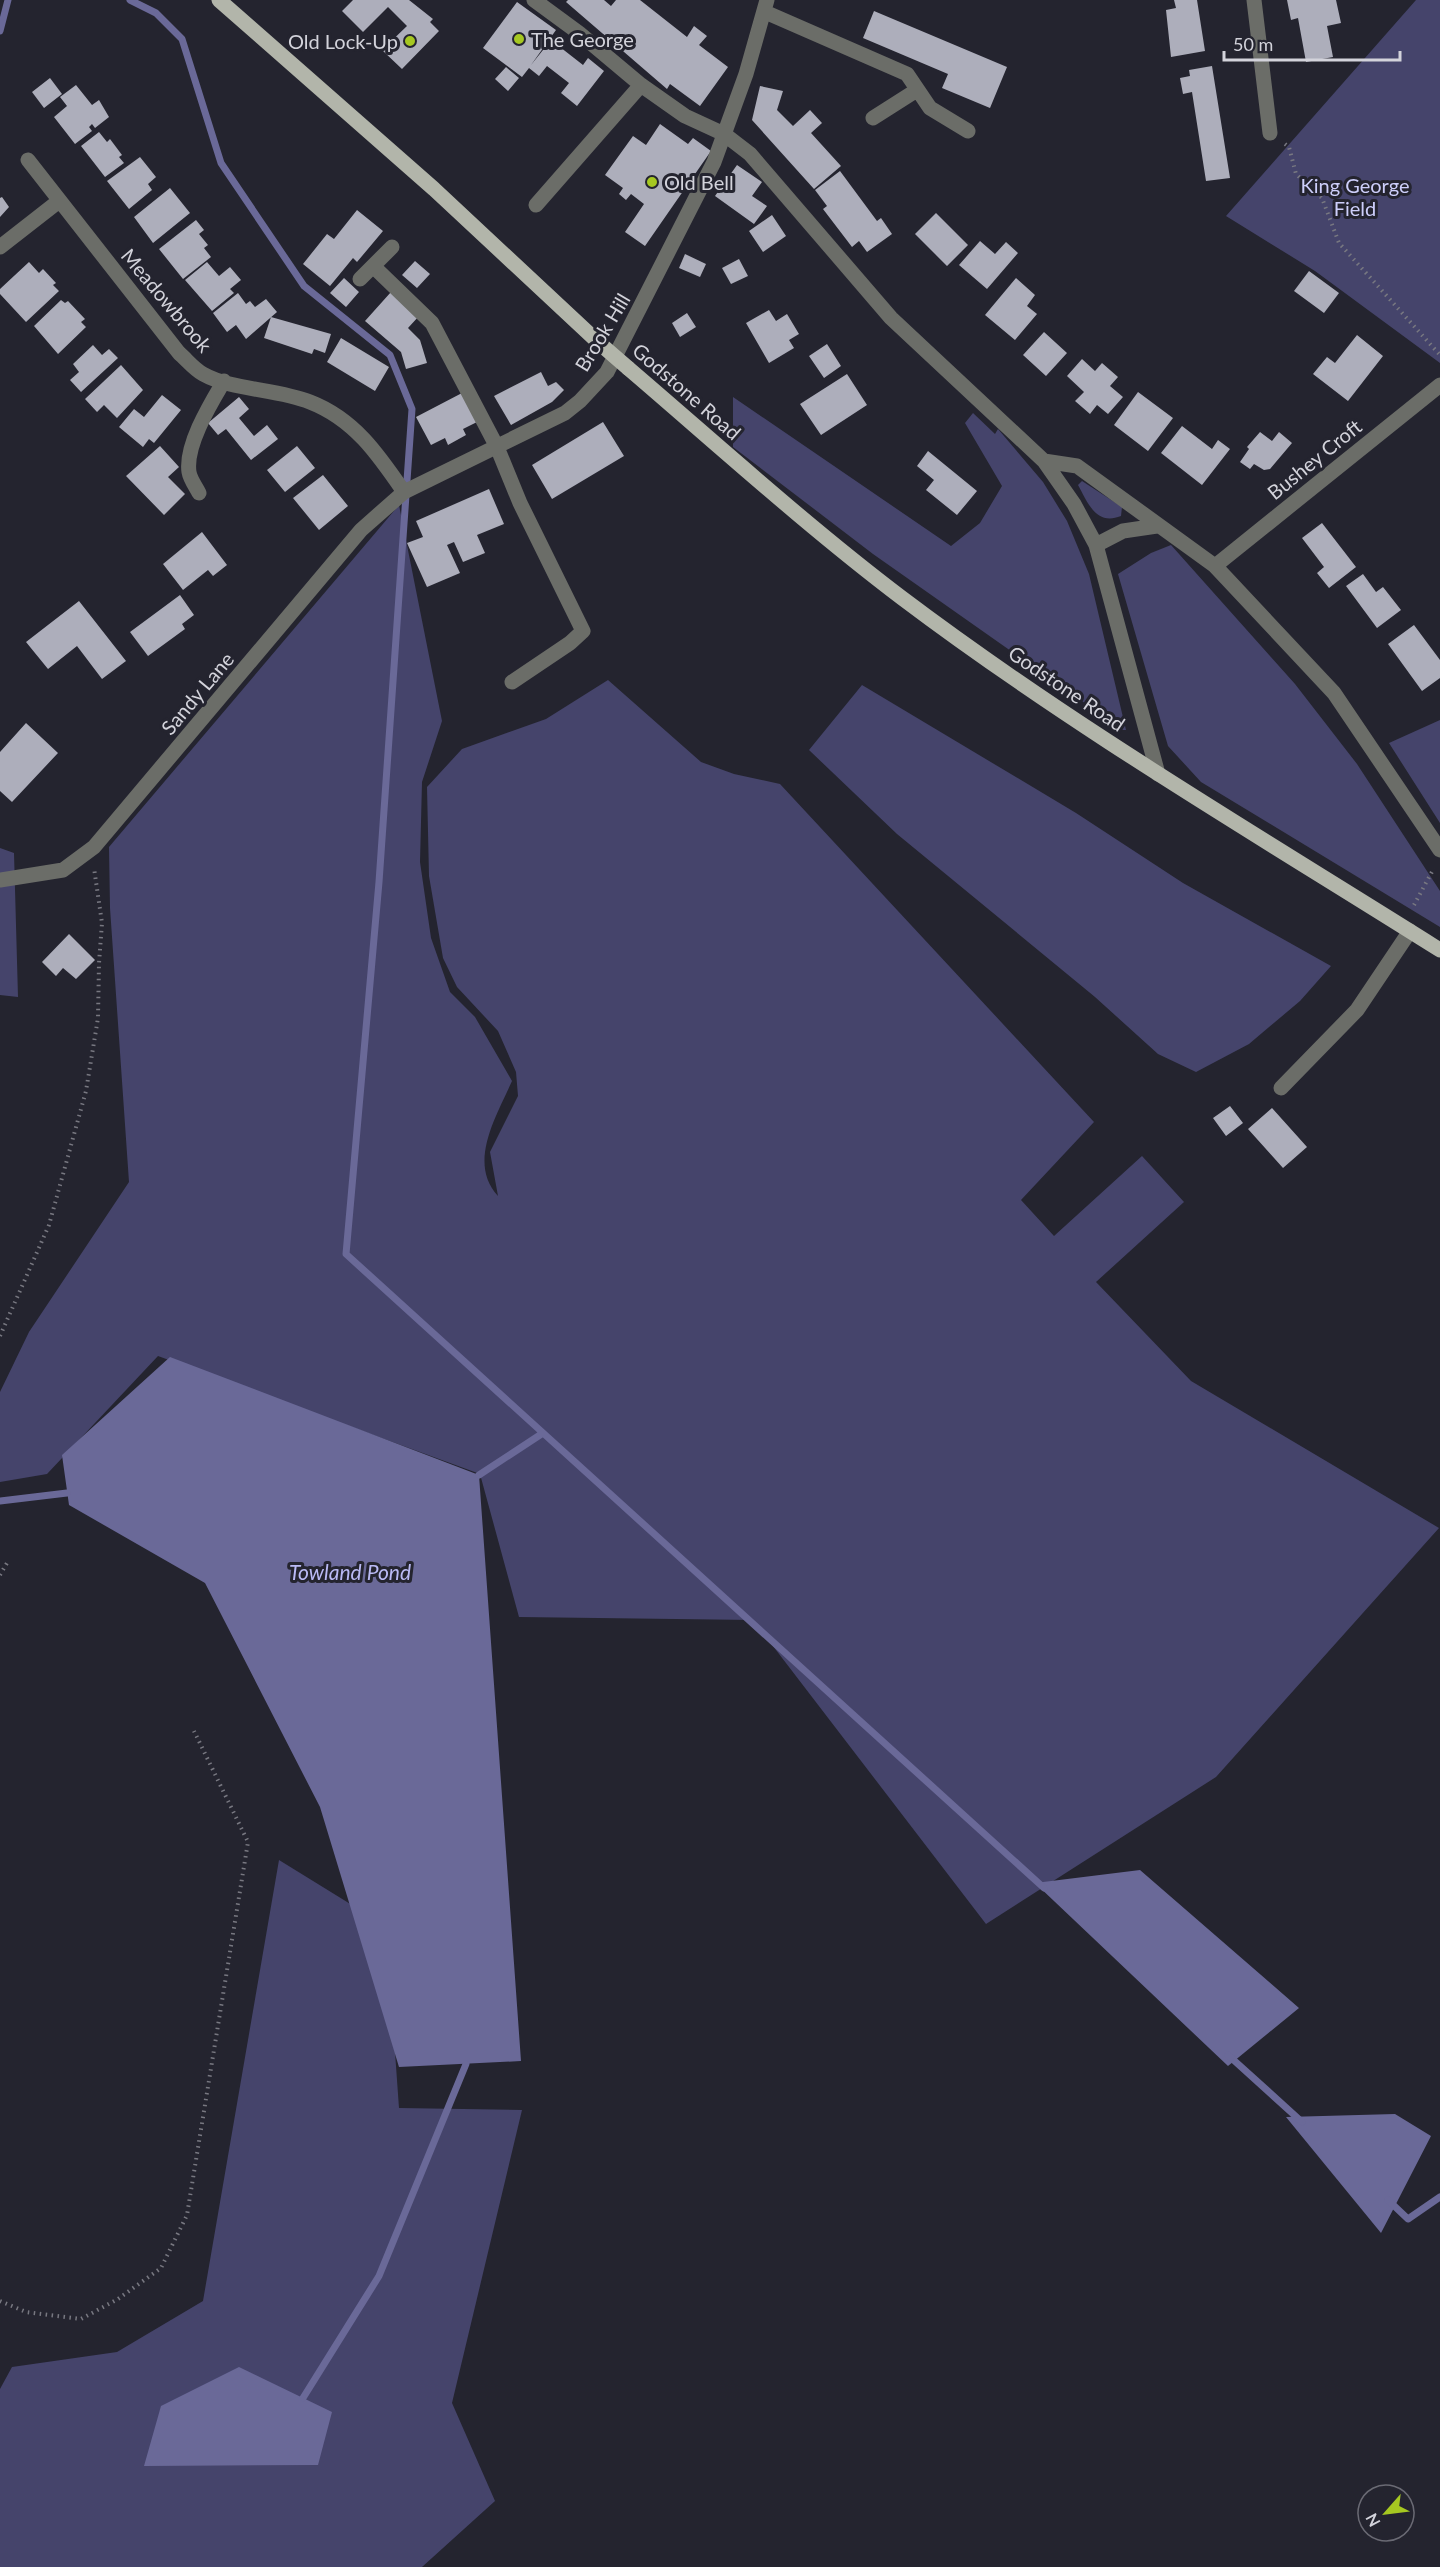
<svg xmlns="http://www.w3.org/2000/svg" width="1440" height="2567" font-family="Lato,sans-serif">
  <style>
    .green { fill: #45446b }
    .water { fill: #6a6998 }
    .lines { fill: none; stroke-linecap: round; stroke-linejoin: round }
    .stream { stroke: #6a6998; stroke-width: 7 }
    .building { fill: #adaebb }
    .path { stroke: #787881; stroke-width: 4; stroke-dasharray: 1.5 4.5; stroke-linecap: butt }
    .minor { stroke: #6b6d68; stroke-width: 15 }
    .major { stroke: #b2b5aa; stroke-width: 15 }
    .major-bridge { stroke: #b2b5aa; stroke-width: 15 }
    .poi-dot { fill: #a6c821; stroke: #24242f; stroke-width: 2 }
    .labels { text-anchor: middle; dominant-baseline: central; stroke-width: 6; stroke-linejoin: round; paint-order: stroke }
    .poi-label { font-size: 20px; fill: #d3d3db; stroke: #24242f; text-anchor: start }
    .park-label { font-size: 20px; fill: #cdcefa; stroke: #24242f }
    .street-label { font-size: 20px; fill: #d3d3db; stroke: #24242f }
    .water-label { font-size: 21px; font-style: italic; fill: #babaf5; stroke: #24242f }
  </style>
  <rect width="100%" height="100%" fill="#24242f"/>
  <path class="green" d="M1416,0H1440V363L1315,271L1226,216Z
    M733,397L951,546L980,523L1002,486L965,423L973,413L995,434L998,429L1043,482L1067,521L1089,574L1126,730H1123L873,554L733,447Z
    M1082,481L1122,507L1121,516C1096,526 1088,503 1078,485Z
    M399,505L442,721L422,782L420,862L431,938L450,992L475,1017L512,1081C497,1115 467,1163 498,1196L490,1152L518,1096L516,1072L498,1031L457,987L443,958L429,876L427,787L462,749L546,719L608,680L701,762L734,774L780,784L1094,1122L1021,1200L1054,1236L1142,1156L1184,1202L1096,1282L1191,1381L1439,1528L1216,1777L986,1924L753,1620L519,1617L480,1474L158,1356L47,1474L0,1482V1392L29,1332L129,1182L110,908L109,847Z
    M1171,545L1295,684L1357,764L1440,891V927L1201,782L1168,746L1118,574L1151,553Z
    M862,685L1076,813L1183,883L1331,966L1300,1001L1249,1044L1196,1072L1158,1054L1095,997L897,834L809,750Z
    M1440,720V823L1389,743Z
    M0,848L14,853L18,997L0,995Z
    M279,1860L386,1926L399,2108L522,2110L452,2403L495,2501L422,2567H0V2389L12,2367L117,2352L203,2301Z"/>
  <path class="water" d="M170,1357L479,1475L521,2061L399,2067L320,1807L205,1583L69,1505L62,1455Z
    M1140,1870L1299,2008L1228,2066L1035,1883Z
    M1395,2114L1431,2136L1381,2233L1286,2117Z
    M239,2367L332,2412L318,2465L144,2466L161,2406Z"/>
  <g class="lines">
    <path class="stream" d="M130,0L156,13L182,39L221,163L304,286L390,355L412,409L379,882L346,1254L1044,1888
      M0,31L8,0
      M479,1475L543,1433
      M0,1501L67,1493
      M1228,2055L1302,2122
      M1388,2200L1408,2219L1440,2197
      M303,2398L379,2276L466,2064"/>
  </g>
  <path class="building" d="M353,0H409L433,19L430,22L439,31L402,69L382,50L407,26L388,7L363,32L342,11Z
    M568,0H604L611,6L616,0H640L687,37L694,26L707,36L699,45L728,67L700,106L670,84L667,89L566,2Z
    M1174,0H1197L1205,51L1171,57L1166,10L1176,8Z
    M1287,0H1336L1341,23L1327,26L1333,57L1306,62L1298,18L1291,20Z
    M517,2L556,30L531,65L551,40L583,65L588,58L604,71L577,106L561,93L569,83L547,66L539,76L529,68L522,77L483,48Z
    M874,11L1007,67L990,108L942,88L948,74L863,38Z
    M1212,66L1230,178L1206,181L1192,92L1183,94L1180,78L1190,76L1189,70Z
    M506,67L519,78L508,91L495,79Z
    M50,78L62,94L44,108L32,92Z
    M76,85L92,105L99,100L109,117L95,128L92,124L89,127L92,131L75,144L54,117L67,106L60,97Z
    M760,86L783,91L777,110L793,126L810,110L822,123L811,133L841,166L814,189L752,120Z
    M660,124L688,144L693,138L711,151L645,246L625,232L644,204L631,194L626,200L619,194L623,188L605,175L633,136L646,145Z
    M99,132L107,142L110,139L122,155L119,157L124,163L105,177L81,146Z
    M140,157L156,177L148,184L152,190L129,209L107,181Z
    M737,165L762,182L752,196L767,206L754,224L715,196Z
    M840,171L877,221L881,218L892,234L867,252L859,241L852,247L823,209L827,206L815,190Z
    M170,188L190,213L153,243L134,217Z
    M2,197L9,207L0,217V198Z
    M357,210L383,231L357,262L353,258L330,286L303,264L327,234L334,239Z
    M936,213L968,245L947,266L915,234Z
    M772,215L786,236L763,252L749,231Z
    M196,220L204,230L199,234L208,245L204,248L211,257L183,279L159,249Z
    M980,241L995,254L1006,242L1018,253L987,289L959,265Z
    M685,254L706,264L700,277L679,268Z
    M739,259L748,276L731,284L722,268Z
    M415,261L430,274L417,288L402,275Z
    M29,262L39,273L43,269L56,283L53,285L59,291L26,322L0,294V289Z
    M207,262L219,276L230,267L241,280L230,289L234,293L212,311L185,280Z
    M1309,271L1339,293L1324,313L1294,291Z
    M344,278L359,292L346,307L330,293Z
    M1016,278L1035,295L1027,306L1037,314L1015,340L985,315Z
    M391,292L419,316L408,328L420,340L427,363L406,369L401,352L365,321Z
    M238,293L246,304L250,301L255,307L266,299L277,312L246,339L236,325L227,332L213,313Z
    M61,300L65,303L68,301L85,319L81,322L86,327L58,354L34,326Z
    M769,310L776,321L787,314L799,334L789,340L794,348L769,363L746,323Z
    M687,313L696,327L680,337L672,323Z
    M271,317L331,334L325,353L314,349L312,354L264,338Z
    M1044,332L1067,353L1046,376L1023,355Z
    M1357,335L1383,356L1348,401L1313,374L1327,357L1335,363Z
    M341,338L389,367L375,391L327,362Z
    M827,344L841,366L824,378L809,356Z
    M93,345L102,355L109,349L118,358L81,392L70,380L79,372L73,364Z
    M1082,359L1095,371L1102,363L1118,377L1110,386L1123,397L1108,414L1097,405L1090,414L1075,401L1084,392L1067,376Z
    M121,365L143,390L117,418L104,405L97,412L85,399Z
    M541,372L548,386L556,382L564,390L552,402L511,425L494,396Z
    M847,374L867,405L821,435L800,404Z
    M1138,392L1173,418L1148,451L1114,425Z
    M462,393L477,422L463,429L466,435L448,445L445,438L431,445L416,417Z
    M162,395L181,410L154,443L149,439L143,447L119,427L134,409L144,417Z
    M239,397L249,409L239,418L254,436L267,425L278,439L251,460L226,429L218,435L208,423Z
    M603,422L624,456L552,499L532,465Z
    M1182,426L1212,449L1218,440L1230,449L1202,485L1161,453Z
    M1260,432L1272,441L1279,432L1292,443L1270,469L1264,470L1254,464L1250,469L1240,462L1249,449L1247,447Z
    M160,446L179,467L168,477L185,494L164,515L126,476Z
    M297,446L315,468L285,492L267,470Z
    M928,451L977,491L957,515L926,490L934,480L917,466Z
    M323,475L348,506L319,530L293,498Z
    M489,489L504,524L477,535L485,553L463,562L454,542L447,545L460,573L427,587L407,543L423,537L416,521Z
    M1322,523L1356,567L1329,588L1317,573L1324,567L1302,538Z
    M202,532L227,565L213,576L208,570L183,590L163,564Z
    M1363,574L1376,592L1383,587L1401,610L1377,628L1346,586Z
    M180,595L194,615L182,624L185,629L148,656L130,632Z
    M79,601L126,661L102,679L77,646L48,669L26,642Z
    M1414,625L1440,660V678L1422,691L1388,644Z
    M26,723L58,753L12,802L0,791V752Z
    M69,934L95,960L76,979L63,968L56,976L42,962Z
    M1230,1106L1243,1123L1226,1136L1213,1118Z
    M1272,1108L1307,1147L1283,1168L1248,1129Z"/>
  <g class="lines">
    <path class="path" d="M1285,144L1289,147L1296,174L1322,198L1339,243L1440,355
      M1414,905L1434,868
      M0,1336L49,1225L86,1091L98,1018L99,963L102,923L94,868
      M0,1575L7,1563
      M0,2301L26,2312L81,2319L118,2299L161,2268L187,2215L248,1842L194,1731"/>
    <path class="minor" d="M534,0L579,33L641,85L685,116L724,134L750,154L891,318L1044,461L1074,504L1096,545L1158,774
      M1254,0L1270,133
      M765,12L907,74L930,108L968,131
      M873,118L917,90
      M28,160L179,353C187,360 194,369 203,374C231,390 278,389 310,402C354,419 378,454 404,492
      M536,205L641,85
      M0,247L59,201
      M373,266L432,323L497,447L520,503L583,631L570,643L512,682
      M360,279L392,247
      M1044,461L1077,466L1215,566L1334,693L1440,850
      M199,493C196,487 190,479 189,472C185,445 211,403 224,381
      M1096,545L1123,531L1157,526
      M1215,566L1440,385
      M0,880L63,870L94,847L361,530L404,492L565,413L580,401L607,372L714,162L746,74L767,0
      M1281,1088L1357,1010L1410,931"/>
    <path class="major" d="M219,0L434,189L598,342
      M628,368C718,445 807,526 902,598C1073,727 1259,836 1440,950"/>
    <path class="major-bridge" d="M598,342L628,368"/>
  </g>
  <g class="poi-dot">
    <circle cx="519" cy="39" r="6"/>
    <circle cx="410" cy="41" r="6"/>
    <circle cx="652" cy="182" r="6"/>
  </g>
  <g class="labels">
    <g class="poi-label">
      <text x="531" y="39">The George</text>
      <text x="398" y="41" text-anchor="end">Old Lock-Up</text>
      <text x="664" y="182">Old Bell</text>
    </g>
    <g class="park-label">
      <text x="1355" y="185">King George<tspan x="1355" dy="23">Field</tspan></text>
    </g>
    <g class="street-label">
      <text transform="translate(167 300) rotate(50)">Meadowbrook</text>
      <text transform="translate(602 332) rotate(-59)">Brook Hill</text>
      <text transform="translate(687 391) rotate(41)">Godstone Road</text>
      <text transform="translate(1314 459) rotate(-39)">Bushey Croft</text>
      <text transform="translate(1067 688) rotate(34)">Godstone Road</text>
      <text transform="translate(197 693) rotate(-50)">Sandy Lane</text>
    </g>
    <g class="water-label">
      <text x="350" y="1571">Towland Pond</text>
    </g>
  </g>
  <g transform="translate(1386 2513) rotate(242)"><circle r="28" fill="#24242f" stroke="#6a6a74" stroke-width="1.5"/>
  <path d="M0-4.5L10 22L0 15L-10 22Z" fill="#a6c821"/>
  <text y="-9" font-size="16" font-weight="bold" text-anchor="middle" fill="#d3d3db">N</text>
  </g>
  <path d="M1224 51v9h176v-9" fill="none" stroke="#d3d3db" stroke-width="3"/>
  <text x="1233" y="51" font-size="18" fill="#d3d3db" stroke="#24242f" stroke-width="4.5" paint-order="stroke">50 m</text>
</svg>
